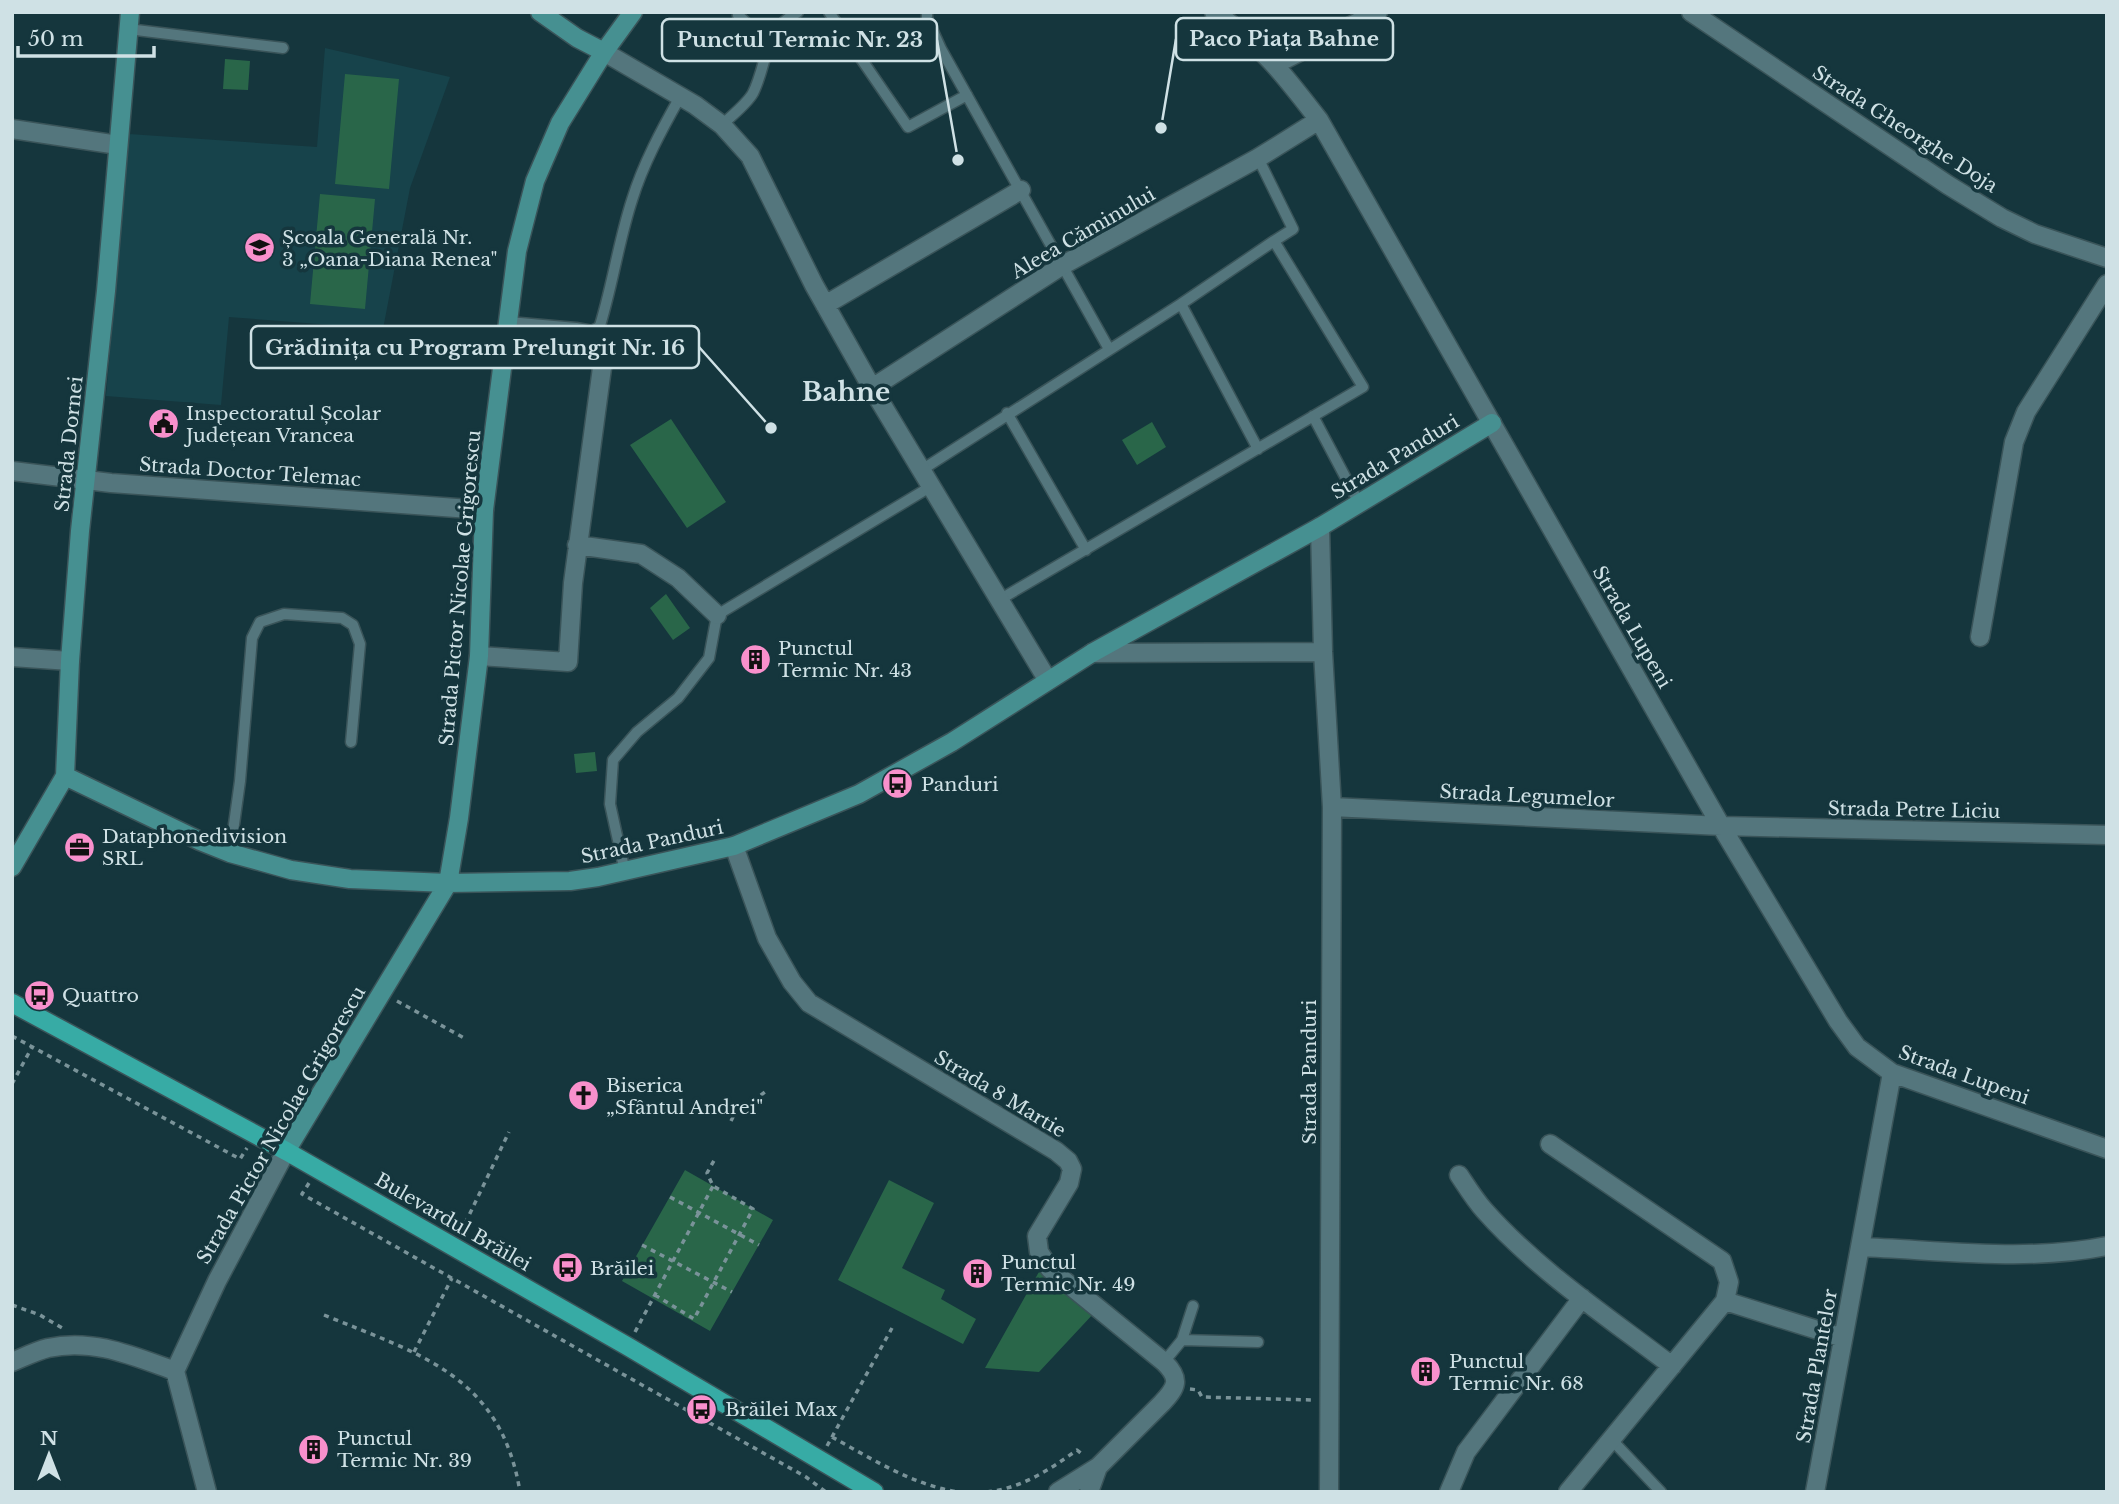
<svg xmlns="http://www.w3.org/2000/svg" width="2119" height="1504" font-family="'Libre Baskerville',serif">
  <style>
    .built { fill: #17434b }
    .green { fill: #296649 }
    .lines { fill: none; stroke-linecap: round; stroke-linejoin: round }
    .lane-casing { stroke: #3a5459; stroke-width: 13 }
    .street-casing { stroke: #3a5459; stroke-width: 21 }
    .secondary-casing { stroke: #3a5459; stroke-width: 21 }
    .primary-casing { stroke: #3a5459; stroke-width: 21 }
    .path { stroke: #7a9399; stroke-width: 3.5; stroke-dasharray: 5 5; stroke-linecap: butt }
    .lane { stroke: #54767d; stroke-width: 10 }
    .street { stroke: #54767d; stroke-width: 18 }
    .secondary { stroke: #469091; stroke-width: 18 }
    .primary { stroke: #37aba5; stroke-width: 18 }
    .labels { text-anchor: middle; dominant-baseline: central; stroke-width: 7; stroke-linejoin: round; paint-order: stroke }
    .street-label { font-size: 19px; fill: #cfe1e5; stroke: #15363d }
    .poi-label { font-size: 19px; fill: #cfe1e5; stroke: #15363d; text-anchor: start }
    .district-label { font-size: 26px; font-weight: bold; fill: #cfe1e5; stroke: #15363d }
    .leader { fill: none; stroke: #cfe1e5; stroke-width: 2.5 }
    .callout-dot { fill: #cfe1e5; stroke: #15363d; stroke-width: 2.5 }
    .callout { fill: #15363d; stroke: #cfe1e5; stroke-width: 2.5 }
    .callout-label { font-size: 21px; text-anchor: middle; font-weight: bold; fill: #cfe1e5 }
  </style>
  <rect width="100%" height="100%" fill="#15363d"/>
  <path class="built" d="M325,48L450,77L410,188L383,329L229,317L221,405L106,396L129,134L317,147Z"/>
  <path class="green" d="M225,59L250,61L248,90L223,89Z
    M345,74L399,79L389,189L335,184Z
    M320,194L375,199L365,309L310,304Z
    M671,419L726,502L687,528L630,445Z
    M1152,422L1166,447L1137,465L1122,440Z
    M666,594L690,628L673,640L650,608Z
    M595,752L597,771L576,773L574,754Z
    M685,1170L773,1220L710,1331L622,1281Z
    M889,1180L934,1203L902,1268L945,1290L941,1299L976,1319L963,1344L838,1280Z
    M1040,1270L1095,1312L1039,1372L985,1368Z"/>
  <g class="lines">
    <defs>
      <path id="lane" d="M740,12L738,15L768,43
        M829,12L908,127L967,95
        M927,12V18L941,49L1109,349
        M128,29L283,48
        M722,125C731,116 747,104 753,93C768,63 763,30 798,12
        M1181,304L1258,449
        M509,322L576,328L598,332C612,289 618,243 632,200C643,164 662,129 680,97
        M1007,413L1086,550
        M1313,416L1359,503
        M920,471L1181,304L1274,241
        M999,600L1363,387L1274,241L1293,229L1258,158
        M230,853L240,781L252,638L260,622L284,614L342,618L353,625L360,644L351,742
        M625,872L610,804L613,760L637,732L678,698L709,658L717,615L930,487
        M1182,1340L1258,1342
        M1164,1362L1182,1340L1193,1306
        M1611,1439L1661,1492"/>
      <path id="street" d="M1214,12C1260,43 1286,77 1319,120L1721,826L1838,1021L1857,1047L1892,1073L2107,1149
        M1691,12L1948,185L2002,218L2035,234L2107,258
        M604,52L695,105L722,125L750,156L814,285L872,388L1047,679
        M1276,64L1378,12
        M12,129L118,145
        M825,305L1021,190
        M872,388L1063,265L1258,158L1319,120
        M12,471L111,483L484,510
        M1320,527L1323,652L1332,807L1329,1492
        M577,545L641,554L678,578L717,615
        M1980,637L2014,442L2026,412L2107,284
        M1092,653L1323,652
        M479,656L568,662L573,583L604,353L598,332
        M12,657L70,661
        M1332,807L1721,826L2107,835
        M734,846L767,938L792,982L809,1003L1056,1151L1068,1161L1072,1169L1069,1183L1037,1236L1039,1252L1050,1269L1164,1362C1181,1379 1177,1387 1162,1403L1098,1467L1058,1492
        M1550,1144L1722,1261L1729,1282L1725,1301L1568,1492
        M1459,1175C1467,1187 1475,1200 1484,1210C1538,1271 1608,1317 1672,1366
        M1860,1247C1940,1250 2028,1262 2107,1246
        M1725,1301L1843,1338
        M12,1362C24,1357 36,1351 48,1348C93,1338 133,1356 175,1371
        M175,1371L217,1281L286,1151
        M175,1371L207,1492
        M1089,1492L1098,1467
        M1449,1492L1466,1452L1582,1298
        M1815,1492L1892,1073"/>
      <path id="secondary" d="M540,12L577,38L604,52
        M65,776L200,841L230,853L291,870L350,879L448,883L570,881L598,877L734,846L859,794L952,742L1092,653L1320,527L1492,423
        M12,867L65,776L70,661L80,531L106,291L130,12
        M286,1151L448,883L459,818L479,656L484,510L517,251L535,181L560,123L604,52L633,12"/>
      <path id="primary" d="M12,1003L286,1151L627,1346L874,1492"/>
    </defs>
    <use href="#lane" class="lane-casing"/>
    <use href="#street" class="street-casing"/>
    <use href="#secondary" class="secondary-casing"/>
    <use href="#primary" class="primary-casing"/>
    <path class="path" d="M397,1001L466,1039
      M12,1036L240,1159L247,1148
      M12,1084L32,1047
      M731,1121L734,1115L765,1092
      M309,1183L302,1194L806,1477L826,1492
      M670,1197L759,1245
      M461,1232L509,1132
      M642,1245L732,1292
      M655,1295L694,1319L753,1209L713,1186L707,1173L716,1157
      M12,1305L40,1315L64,1329
      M324,1315C419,1354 501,1375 520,1492
      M635,1332L713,1186
      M414,1352L452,1278
      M1190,1389L1198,1390L1202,1397L1312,1400
      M832,1437C872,1459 913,1485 958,1492
      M827,1446L892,1328
      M987,1492C1022,1488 1049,1470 1077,1450L1083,1455"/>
    <use href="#lane" class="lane"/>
    <use href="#street" class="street"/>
    <use href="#secondary" class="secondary"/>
    <use href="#primary" class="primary"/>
  </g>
  <defs>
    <symbol id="school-disc" viewBox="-11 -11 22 22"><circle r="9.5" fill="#f890cc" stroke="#15363d"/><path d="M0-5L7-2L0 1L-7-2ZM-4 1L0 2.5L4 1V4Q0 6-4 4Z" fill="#111"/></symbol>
    <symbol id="civic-disc" viewBox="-11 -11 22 22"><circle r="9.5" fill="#f890cc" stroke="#15363d"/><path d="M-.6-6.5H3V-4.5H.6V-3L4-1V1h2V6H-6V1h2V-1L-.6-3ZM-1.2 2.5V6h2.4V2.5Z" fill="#111"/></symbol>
    <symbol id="building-disc" viewBox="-11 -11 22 22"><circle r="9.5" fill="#f890cc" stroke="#15363d"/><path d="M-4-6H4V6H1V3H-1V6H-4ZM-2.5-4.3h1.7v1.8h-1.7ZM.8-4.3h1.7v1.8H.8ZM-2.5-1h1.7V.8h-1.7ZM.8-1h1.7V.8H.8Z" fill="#111"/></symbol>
    <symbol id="bus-disc" viewBox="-11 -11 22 22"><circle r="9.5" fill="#f890cc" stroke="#15363d"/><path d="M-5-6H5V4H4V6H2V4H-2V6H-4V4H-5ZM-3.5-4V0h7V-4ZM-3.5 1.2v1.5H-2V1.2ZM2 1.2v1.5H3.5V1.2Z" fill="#111"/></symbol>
    <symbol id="office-disc" viewBox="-11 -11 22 22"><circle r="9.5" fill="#f890cc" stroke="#15363d"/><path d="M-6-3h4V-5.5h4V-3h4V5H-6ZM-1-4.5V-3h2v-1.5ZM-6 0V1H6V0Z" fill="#111"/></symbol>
    <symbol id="church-disc" viewBox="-11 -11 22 22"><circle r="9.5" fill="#f890cc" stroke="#15363d"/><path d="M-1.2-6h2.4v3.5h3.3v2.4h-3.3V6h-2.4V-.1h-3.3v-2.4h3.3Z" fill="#111"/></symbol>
  </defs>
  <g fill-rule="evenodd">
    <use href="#school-disc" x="242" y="230" width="35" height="35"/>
    <use href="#civic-disc" x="146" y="406" width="35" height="35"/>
    <use href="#building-disc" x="738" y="642" width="35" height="35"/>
    <use href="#bus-disc" x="880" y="766" width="35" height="35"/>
    <use href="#office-disc" x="62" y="830" width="35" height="35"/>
    <use href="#bus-disc" x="22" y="978" width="35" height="35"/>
    <use href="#church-disc" x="566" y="1078" width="35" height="35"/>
    <use href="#bus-disc" x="550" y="1250" width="35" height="35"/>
    <use href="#building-disc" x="960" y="1256" width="35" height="35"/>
    <use href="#building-disc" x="1408" y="1354" width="35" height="35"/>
    <use href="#bus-disc" x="684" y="1392" width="35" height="35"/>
    <use href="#building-disc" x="296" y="1432" width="35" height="35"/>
  </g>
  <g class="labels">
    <g class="street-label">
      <text transform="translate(1905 129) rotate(33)">Strada Gheorghe Doja</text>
      <text transform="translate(1083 233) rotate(-30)">Aleea Căminului</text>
      <text transform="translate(69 444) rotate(-84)">Strada Dornei</text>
      <text transform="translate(1395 457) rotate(-31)">Strada Panduri</text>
      <text transform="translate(250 472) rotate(4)">Strada Doctor Telemac</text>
      <text transform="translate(460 588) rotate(-85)">Strada Pictor Nicolae Grigorescu</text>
      <text transform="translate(1632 627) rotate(60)">Strada Lupeni</text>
      <text transform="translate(1527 796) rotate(3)">Strada Legumelor</text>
      <text transform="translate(1914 810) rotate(1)">Strada Petre Liciu</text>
      <text transform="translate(652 842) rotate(-12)">Strada Panduri</text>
      <text transform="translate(1309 1072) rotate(-90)">Strada Panduri</text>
      <text transform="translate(1964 1075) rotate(20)">Strada Lupeni</text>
      <text transform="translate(1000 1094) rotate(31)">Strada 8 Martie</text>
      <text transform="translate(281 1125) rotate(-60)">Strada Pictor Nicolae Grigorescu</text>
      <text transform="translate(453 1222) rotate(30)">Bulevardul Brăilei</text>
      <text transform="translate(1817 1366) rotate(-80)">Strada Plantelor</text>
    </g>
    <g class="poi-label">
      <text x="282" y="237">Școala Generală Nr.<tspan x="282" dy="22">3 „Oana-Diana Renea"</tspan></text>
      <text x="186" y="413">Inspectoratul Școlar<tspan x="186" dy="22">Județean Vrancea</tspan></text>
      <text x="778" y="648">Punctul<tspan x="778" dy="22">Termic Nr. 43</tspan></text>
      <text x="921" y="784">Panduri</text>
      <text x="102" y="836">Dataphonedivision<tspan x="102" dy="22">SRL</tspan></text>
      <text x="62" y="995">Quattro</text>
      <text x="606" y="1085">Biserica<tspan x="606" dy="22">„Sfântul Andrei"</tspan></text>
      <text x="1001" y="1262">Punctul<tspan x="1001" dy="22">Termic Nr. 49</tspan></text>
      <text x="590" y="1268">Brăilei</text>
      <text x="1449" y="1361">Punctul<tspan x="1449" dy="22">Termic Nr. 68</tspan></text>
      <text x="725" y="1409">Brăilei Max</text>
      <text x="337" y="1438">Punctul<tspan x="337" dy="22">Termic Nr. 39</tspan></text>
    </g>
    <g class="district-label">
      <text x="846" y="392">Bahne</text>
    </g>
  </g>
  <path class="leader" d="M1161 128L1176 39M958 160L937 40M771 428L699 347"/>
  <g class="callout-dot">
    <circle cx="1161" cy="128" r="7"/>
    <circle cx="958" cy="160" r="7"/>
    <circle cx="771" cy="428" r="7"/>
  </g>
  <g class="callout">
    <rect x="1176" y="18" width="217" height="42" rx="7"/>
    <rect x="662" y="19" width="275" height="42" rx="7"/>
    <rect x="251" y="326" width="448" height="42" rx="7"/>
  </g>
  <g class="callout-label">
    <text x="1284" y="46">Paco Piața Bahne</text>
    <text x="800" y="47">Punctul Termic Nr. 23</text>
    <text x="475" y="355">Grădinița cu Program Prelungit Nr. 16</text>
  </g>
  <rect width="2119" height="1504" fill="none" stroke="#cfe1e5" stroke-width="28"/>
  <g transform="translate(49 1455)" stroke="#15363d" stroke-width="5" paint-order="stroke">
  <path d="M0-5L12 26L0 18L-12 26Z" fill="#cfe1e5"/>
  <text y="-10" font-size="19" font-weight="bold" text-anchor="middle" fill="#cfe1e5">N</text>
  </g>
  <path d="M18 46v10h136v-10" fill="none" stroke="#cfe1e5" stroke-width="3.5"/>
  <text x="28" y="46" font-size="21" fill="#cfe1e5" stroke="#15363d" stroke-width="5" paint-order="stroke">50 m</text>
</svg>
